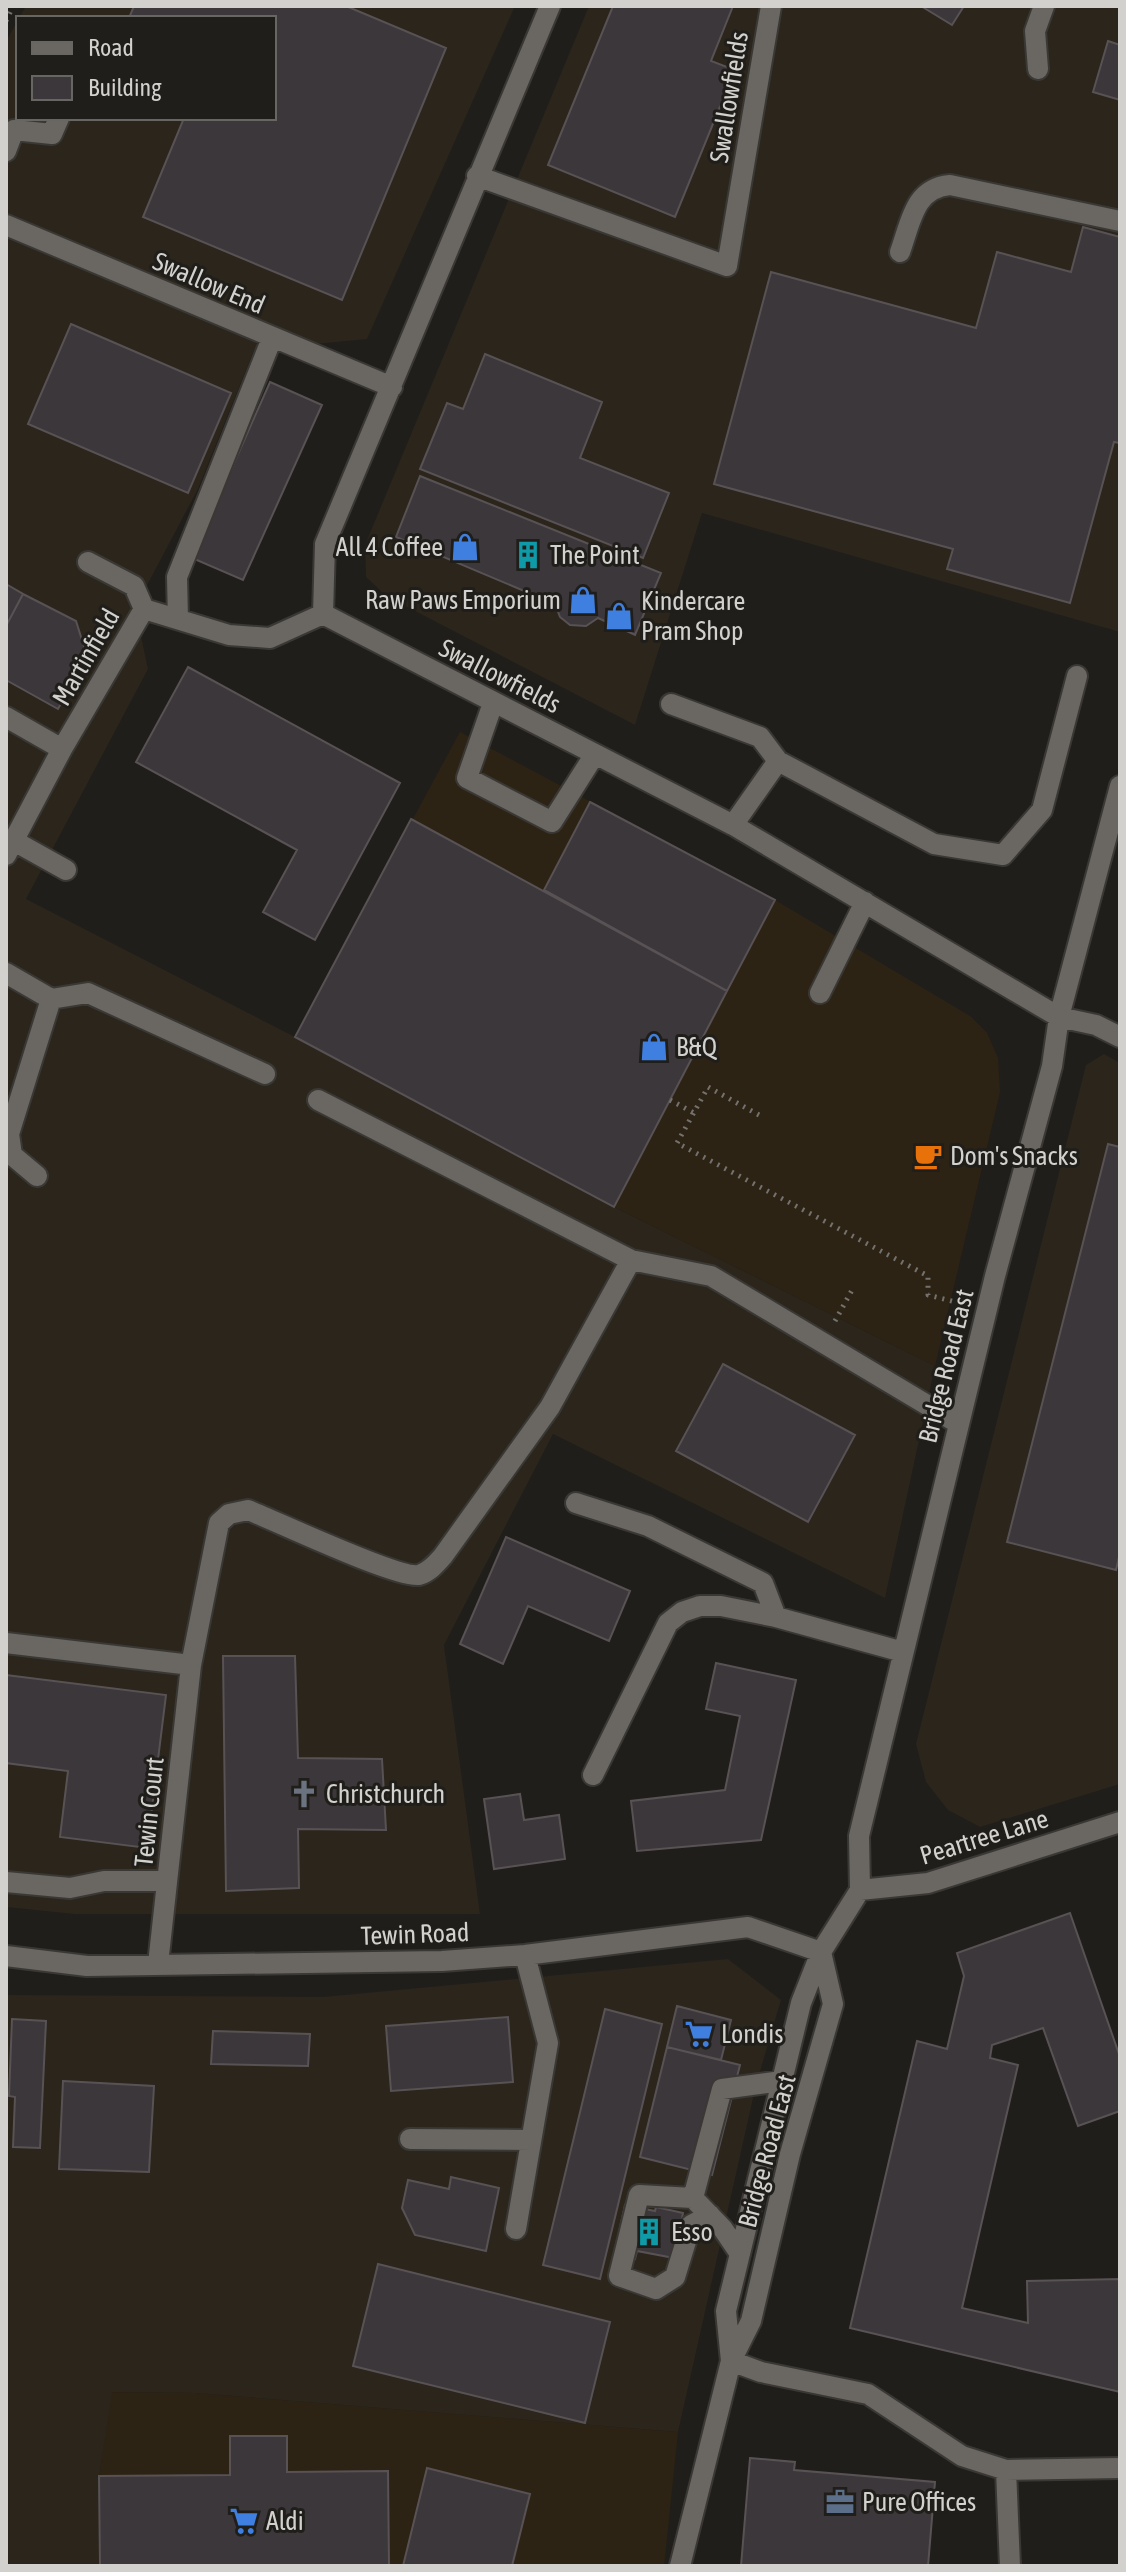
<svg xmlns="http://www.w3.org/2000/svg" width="1126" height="2572" font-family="'Asap Condensed',sans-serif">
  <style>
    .commercial { fill: #2d2314 }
    .built { fill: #2b251b }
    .building { fill: #3c373a; stroke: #585255; stroke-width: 2 }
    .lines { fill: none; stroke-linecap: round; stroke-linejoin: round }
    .minor-casing { stroke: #3a3835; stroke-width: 24 }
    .path { stroke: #74726e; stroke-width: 5; stroke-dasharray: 2 6; stroke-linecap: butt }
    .minor { stroke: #6a6762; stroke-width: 20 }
    .labels { text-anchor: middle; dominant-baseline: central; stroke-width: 6; stroke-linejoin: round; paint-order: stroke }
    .street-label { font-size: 26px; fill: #d3d1ce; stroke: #201e1a }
    .poi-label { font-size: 26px; fill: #d3d1ce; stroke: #201e1a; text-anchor: start }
  </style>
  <rect width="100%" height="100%" fill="#201e1a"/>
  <path class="commercial" d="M460,732L775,900L970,1016L987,1033L998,1058L1000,1092L935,1366L614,1207L295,1037Z
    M111,2392L196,2393L678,2432L664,2566H100L99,2476Z"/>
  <path class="built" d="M26,6H515L367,339L254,350L198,489L135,608L148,669L26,899L295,1037L614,1207L935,1366L885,1598L553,1434L444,1645L480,1914H74L6,1907V41L18,20V118H274V18H19Z
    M589,6H1120V632L702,513L635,725L386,596L366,577L365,545Z
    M1104,1054L1120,1063V1784L980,1827L948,1810L926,1782L916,1744L1086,1065Z
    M728,1959L781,2000L756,2085L678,2432L196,2393L112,2392L99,2476L100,2566H6V1995L323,1997Z"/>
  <path class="building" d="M134,6H346L446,48L342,300L143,217L184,118H274V18H129Z
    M613,6H733L711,61L735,70L675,217L548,165Z
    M921,6H964L952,25Z
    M1108,41L1120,45V100L1093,92Z
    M1083,227L1120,237V443L1114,442L1070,603L947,569L953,549L714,484L771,272L976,328L997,252L1071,272Z
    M71,324L231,393L188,493L28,424Z
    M485,354L602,402L580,458L669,493L643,558L420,469L447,403L463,409Z
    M270,382L322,405L243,580L192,558Z
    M420,476L661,573L635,635L598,618L586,626L570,625L560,617L555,604L396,537Z
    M6,584L23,594L6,626Z
    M23,594L76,621L87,656L58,709L6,680V626Z
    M188,667L400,783L315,940L263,912L297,850L136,762Z
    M590,802L775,900L727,991L544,890Z
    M411,819L727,991L614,1207L295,1037Z
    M1108,1144L1120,1147V1553L1116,1570L1007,1542Z
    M723,1364L855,1435L808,1522L676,1451Z
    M506,1537L630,1591L609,1641L528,1606L503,1664L460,1644Z
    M223,1656H295L298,1758L382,1759L386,1830L298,1829L299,1888L226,1891Z
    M716,1663L796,1680L761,1840L637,1851L631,1801L725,1790L740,1716L706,1709Z
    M6,1675L166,1695L147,1848L60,1837L68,1771L6,1763Z
    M520,1794L524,1820L559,1815L565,1859L494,1869L484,1799Z
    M1070,1913L1120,2057V2111L1078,2126L1043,2028L992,2045L990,2058L1018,2065L962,2308L1028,2323L1027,2281L1120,2279V2392L850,2328L917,2041L947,2049L964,1976L957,1953Z
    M677,2006L731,2020L721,2060L667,2047Z
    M605,2009L662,2024L600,2279L543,2265Z
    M508,2017L513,2082L391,2091L386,2026Z
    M12,2019L46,2021L40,2148L13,2147L15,2097L9,2096Z
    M213,2031L310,2034L308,2066L211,2064Z
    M667,2047L740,2065L712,2175L640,2157Z
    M63,2081L154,2086L149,2172L59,2169Z
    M451,2177L499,2188L486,2251L415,2235L402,2208L408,2180L449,2189Z
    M625,2205L655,2211L656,2207L683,2213L674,2258L637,2251L635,2259L614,2255Z
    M378,2264L610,2322L585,2423L353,2366Z
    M230,2436H287V2472L388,2471L389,2566H100L99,2476L230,2475Z
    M750,2458L795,2462L794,2470L935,2482L928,2566H741Z
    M427,2468L530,2494L512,2566H403Z"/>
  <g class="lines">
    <defs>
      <path id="minor" d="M1038,69L1035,31L1044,6
        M6,151L14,130L52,134L59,118
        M477,176L727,266L771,6
        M6,225L392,387
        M900,252C911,222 914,188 950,185L1120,221
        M88,562L134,586L144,609
        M144,609L229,635L270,638L323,614
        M323,614L733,825L1059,1017L1096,1025L1120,1037
        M323,614L325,544L550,6
        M178,619L177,577L272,338
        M493,703L467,778L552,822L595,754
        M671,704L760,737L778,761
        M6,717L62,749
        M733,825L778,761L934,844L1003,855L1042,810L1077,676
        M14,841L66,870
        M6,855L62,749L144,609
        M6,973L51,999L88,993L265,1074
        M820,993L865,902
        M318,1100L631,1260L711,1276L959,1424
        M37,1176L12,1155L9,1134L51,999
        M576,1503L648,1526L763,1583L776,1617
        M6,1643L191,1665
        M593,1775L668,1623L682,1612L700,1606H721L776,1617L903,1652
        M6,1882L70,1888L104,1881H167
        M860,1890L928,1883L1120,1822
        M6,1956L87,1966L442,1961L525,1955L748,1927L821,1952
        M158,1964L191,1665L219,1523L229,1514L248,1510C276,1521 398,1579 419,1575C429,1572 436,1564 443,1556L550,1407L631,1260
        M410,2139L531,2140
        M693,2198L639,2195L619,2276L656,2289L675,2277L691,2225L710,2215
        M516,2229L548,2043L525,1955
        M740,2254L723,2229L693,2198L722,2089L782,2081
        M731,2361L726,2311L801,2003L821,1952L860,1890L859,1836L995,1276L1052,1066L1059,1017L1120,786
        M731,2361L761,2372L868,2394L962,2456L1006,2470L1120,2468
        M1006,2470L1010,2566
        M680,2566L731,2361L751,2321L790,2154L833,2004L821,1952"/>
    </defs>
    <use href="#minor" class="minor-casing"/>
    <path class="path" d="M6,21L13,6
      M670,1100L694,1113
      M759,1115L708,1087L677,1143L928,1276V1295L963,1304
      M835,1321L852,1290"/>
    <use href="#minor" class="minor"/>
  </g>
  <defs>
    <symbol id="shop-bare" viewBox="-9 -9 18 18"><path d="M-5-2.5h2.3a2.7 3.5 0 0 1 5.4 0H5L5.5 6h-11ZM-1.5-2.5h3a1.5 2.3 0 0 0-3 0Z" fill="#3f7fe0" stroke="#201e1a" stroke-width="2.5" paint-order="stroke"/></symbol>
    <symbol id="building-bare" viewBox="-9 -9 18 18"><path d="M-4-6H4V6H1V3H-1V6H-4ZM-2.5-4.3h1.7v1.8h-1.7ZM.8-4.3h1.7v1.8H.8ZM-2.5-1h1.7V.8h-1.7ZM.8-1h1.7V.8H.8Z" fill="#0f9aa8" stroke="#201e1a" stroke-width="2.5" paint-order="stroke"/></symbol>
    <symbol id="cafe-bare" viewBox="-9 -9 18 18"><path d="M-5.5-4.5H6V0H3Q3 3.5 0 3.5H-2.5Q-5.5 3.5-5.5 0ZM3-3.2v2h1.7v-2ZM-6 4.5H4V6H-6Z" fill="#e8710a" stroke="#201e1a" stroke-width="2.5" paint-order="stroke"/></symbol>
    <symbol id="church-bare" viewBox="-9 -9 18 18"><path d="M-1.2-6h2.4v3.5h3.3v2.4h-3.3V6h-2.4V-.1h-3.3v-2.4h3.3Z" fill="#6b7280" stroke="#201e1a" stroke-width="2.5" paint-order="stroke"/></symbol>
    <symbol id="supermarket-bare" viewBox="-9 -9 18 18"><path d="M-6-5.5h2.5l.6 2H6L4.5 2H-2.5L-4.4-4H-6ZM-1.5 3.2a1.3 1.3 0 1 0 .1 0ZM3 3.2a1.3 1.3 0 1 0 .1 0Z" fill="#3f7fe0" stroke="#201e1a" stroke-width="2.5" paint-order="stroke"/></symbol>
    <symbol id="office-bare" viewBox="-9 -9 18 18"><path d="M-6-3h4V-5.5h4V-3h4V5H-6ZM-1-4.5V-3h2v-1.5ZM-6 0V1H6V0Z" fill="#5c6f8a" stroke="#201e1a" stroke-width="2.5" paint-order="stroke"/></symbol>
  </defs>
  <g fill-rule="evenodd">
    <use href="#shop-bare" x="445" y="527" width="40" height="40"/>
    <use href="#building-bare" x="508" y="535" width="40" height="40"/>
    <use href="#shop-bare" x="563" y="580" width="40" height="40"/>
    <use href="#shop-bare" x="599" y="596" width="40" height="40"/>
    <use href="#shop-bare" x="634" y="1027" width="40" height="40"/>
    <use href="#cafe-bare" x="908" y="1136" width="40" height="40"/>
    <use href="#church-bare" x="284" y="1774" width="40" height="40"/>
    <use href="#supermarket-bare" x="679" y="2014" width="40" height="40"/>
    <use href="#building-bare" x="629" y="2212" width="40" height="40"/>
    <use href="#office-bare" x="820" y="2482" width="40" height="40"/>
    <use href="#supermarket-bare" x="224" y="2501" width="40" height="40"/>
  </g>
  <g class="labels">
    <g class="street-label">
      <text transform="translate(729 97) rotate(-81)">Swallowfields</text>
      <text transform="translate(209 283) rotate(23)">Swallow End</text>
      <text transform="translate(86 657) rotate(-60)">Martinfield</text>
      <text transform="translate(500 676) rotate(27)">Swallowfields</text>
      <text transform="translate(946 1366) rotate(-76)">Bridge Road East</text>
      <text transform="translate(149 1812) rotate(-84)">Tewin Court</text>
      <text transform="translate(984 1837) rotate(-17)">Peartree Lane</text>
      <text transform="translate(415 1934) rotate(-2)">Tewin Road</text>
      <text transform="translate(767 2151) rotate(-75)">Bridge Road East</text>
    </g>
    <g class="poi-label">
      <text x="443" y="547" text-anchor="end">All 4 Coffee</text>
      <text x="550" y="555">The Point</text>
      <text x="561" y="600" text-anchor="end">Raw Paws Emporium</text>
      <text x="641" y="601">Kindercare<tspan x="641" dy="30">Pram Shop</tspan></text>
      <text x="676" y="1047">B&amp;Q</text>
      <text x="950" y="1156">Dom's Snacks</text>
      <text x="326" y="1794">Christchurch</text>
      <text x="721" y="2034">Londis</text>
      <text x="671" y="2232">Esso</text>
      <text x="862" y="2502">Pure Offices</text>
      <text x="266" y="2521">Aldi</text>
    </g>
  </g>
  <rect width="1126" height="2572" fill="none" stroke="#d3d1ce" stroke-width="16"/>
  <rect x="16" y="16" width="260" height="104" fill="#201e1a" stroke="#686662" stroke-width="2"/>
  <rect x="32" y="42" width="40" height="12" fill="#6a6762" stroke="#686662" stroke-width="2"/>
  <text x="88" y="56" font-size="24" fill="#d3d1ce">Road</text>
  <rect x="32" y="76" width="40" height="24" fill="#3c373a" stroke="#686662" stroke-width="2"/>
  <text x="88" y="96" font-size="24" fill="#d3d1ce">Building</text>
</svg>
